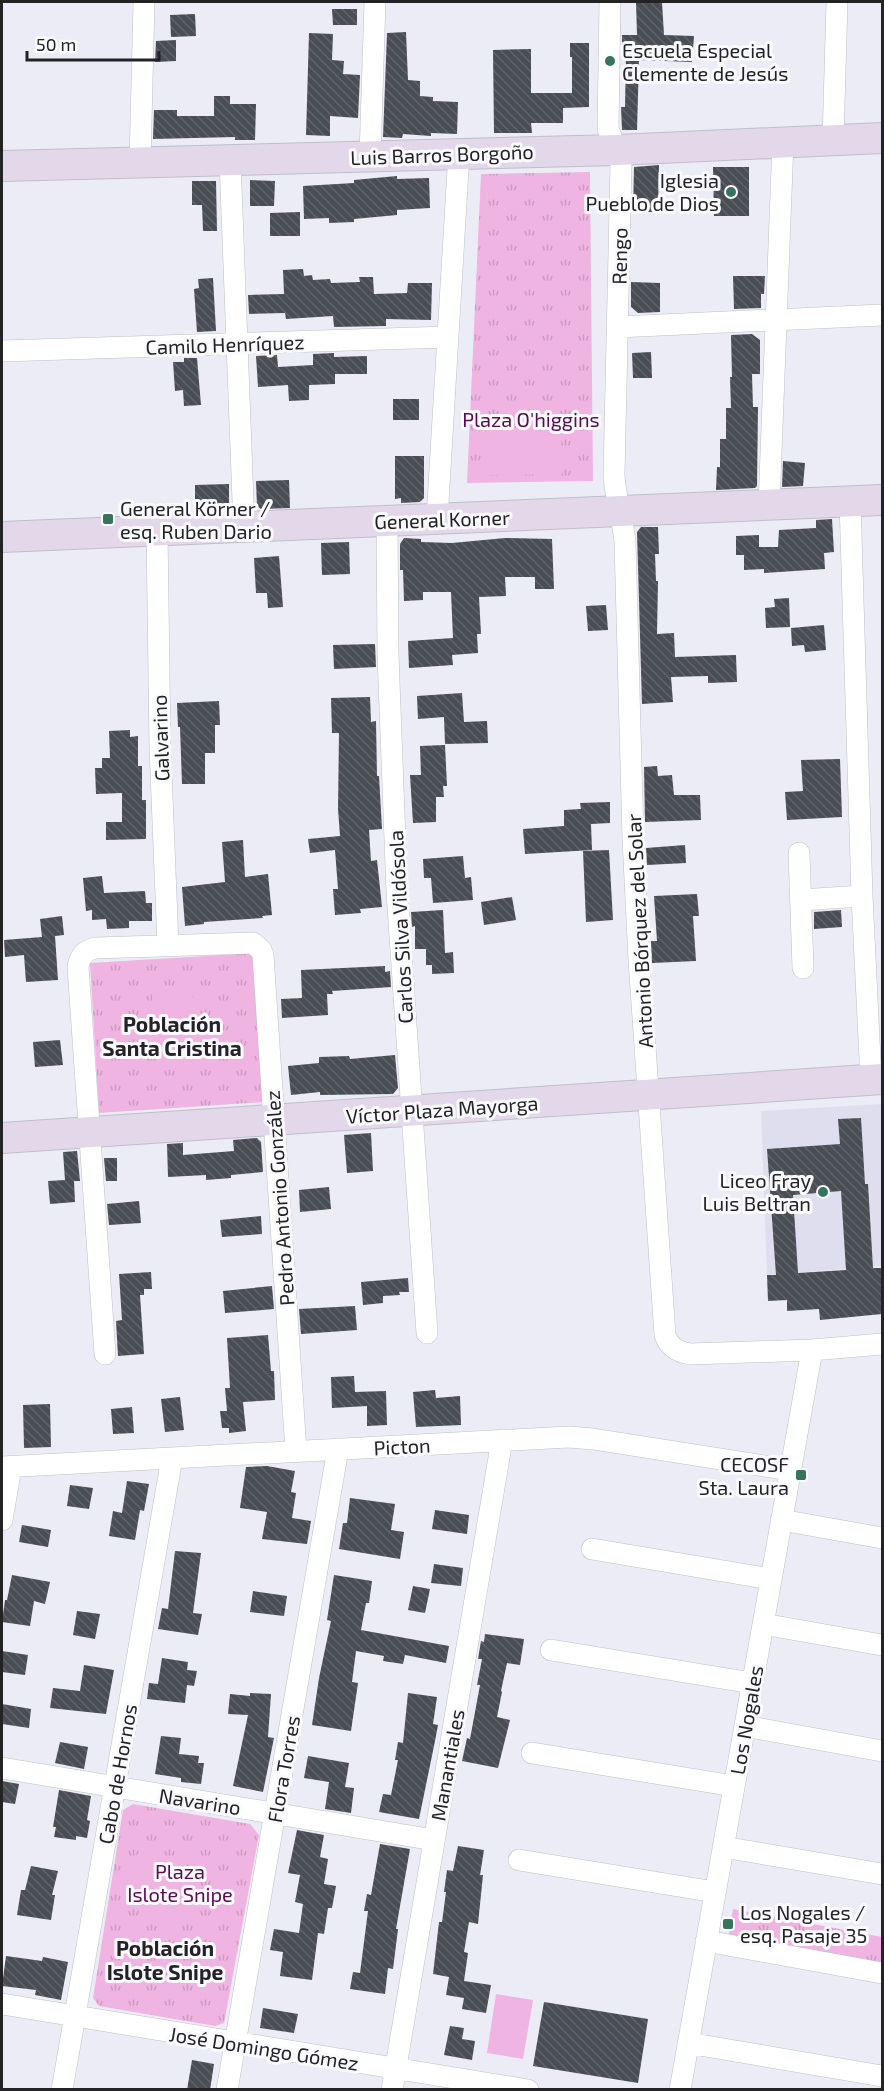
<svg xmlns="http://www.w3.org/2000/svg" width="884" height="2091" font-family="'Exo 2',sans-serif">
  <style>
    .built { fill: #dfdeef }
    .park { fill: url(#park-tufts) }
    .pitch { fill: #efb4e1 }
    .building { fill: url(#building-back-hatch); fill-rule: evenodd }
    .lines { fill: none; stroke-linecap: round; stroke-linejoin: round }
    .street-casing { stroke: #bfbfc8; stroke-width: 22 }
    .secondary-casing { stroke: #bfbfc8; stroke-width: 32 }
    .street { stroke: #fff; stroke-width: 21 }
    .secondary { stroke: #e2d8e9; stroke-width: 30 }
    .poi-dot { fill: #38735e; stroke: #fafafe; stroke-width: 2 }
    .labels { text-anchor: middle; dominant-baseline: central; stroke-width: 6; stroke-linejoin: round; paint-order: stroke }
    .poi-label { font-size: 20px; fill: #232326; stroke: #fafafe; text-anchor: start }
    .street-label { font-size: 20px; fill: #232326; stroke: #fafafe }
    .park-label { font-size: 20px; fill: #580b4e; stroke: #fafafe }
    .neighbourhood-label { font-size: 21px; font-weight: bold; fill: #232326; stroke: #fafafe }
  </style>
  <defs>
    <pattern id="park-tufts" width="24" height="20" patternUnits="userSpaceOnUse" patternTransform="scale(1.5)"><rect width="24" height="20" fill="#efb4e1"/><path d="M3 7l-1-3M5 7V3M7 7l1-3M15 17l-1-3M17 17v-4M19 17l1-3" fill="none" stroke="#cd9ac1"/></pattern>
    <pattern id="building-back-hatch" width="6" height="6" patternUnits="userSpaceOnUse" patternTransform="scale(1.5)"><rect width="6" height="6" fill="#494d54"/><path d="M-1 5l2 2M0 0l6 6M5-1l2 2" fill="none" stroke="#606369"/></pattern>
  </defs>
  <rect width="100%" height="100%" fill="#ececf6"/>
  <path class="built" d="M882,1104V1266L767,1275L761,1111Z"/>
  <path class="park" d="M590,172L593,481L467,483L481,174Z
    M257,953L265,1102L99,1113L90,963Z
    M133,1804L250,1824L259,1835L224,2023L215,2026L99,2006L93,1998L123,1810Z
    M733,1909L882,1937V1967L728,1939Z"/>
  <path class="pitch" d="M561,427L562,474L488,475L487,428Z
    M192,992L196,1064L156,1066L152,994Z
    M147,1846L199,1904L167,1932L115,1874Z
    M496,1994L533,2000L523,2059L487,2053Z"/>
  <path class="building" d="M636,2H662L664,35L694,36L692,62L639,60L637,130H622L621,107H625L626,56H622V35H637Z
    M332,9H357V25H333Z
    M195,14L196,36L171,37L170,15Z
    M406,32L408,80L420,81V96L433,97V101L458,102L457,134L431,133V136L403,134L402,138L383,137L387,33Z
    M309,33L333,34L332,60L344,61L343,74L360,75L358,118L330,116V136L306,135Z
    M176,40V61L155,62L156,41Z
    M570,43H589V107L563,108V123H531L532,133H494L493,50L531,49V93H572V57H570Z
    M214,96H230V104H256L255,140H235V137L153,139L154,110H177V116H214Z
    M659,165L658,212H633L634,167Z
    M713,167H749V216H714Z
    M397,176V179L429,178L430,208L397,210V215L354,219V222L329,223V218L304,219L303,186L354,183V180Z
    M250,180L275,181L274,206H250Z
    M192,181H216L217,231H203L202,205H192Z
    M300,212V236H270V213Z
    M303,269L304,276L312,275L313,280L330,279L331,283L360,282L359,277H373L374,294L407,293L408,283H432L431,320L386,319V326L334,327L333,316L286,319L285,313L249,314L248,295L284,294L283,270Z
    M733,276H765L764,294H761V308L734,309Z
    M213,278L216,331L197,332L194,289L199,288L198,279Z
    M631,282L660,283V312L638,313L631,307Z
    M752,334L760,340V374H752L753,407H758L757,486L755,488L716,490L717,467H720V439H726V408H731L730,377H732L731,335Z
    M651,352L652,378H633L632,353Z
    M334,353V357L367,356V374H335V384L309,385V400L289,401L288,385L258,387L256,356L277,355L278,367L313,365V354Z
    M184,358H197L201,405L184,406L183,390L175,391L173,362H184Z
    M393,399H419V420H393Z
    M395,456H424V498L420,502L401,503V498L395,499Z
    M783,461L805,463L803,486L782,487Z
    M289,480L290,508L261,509L257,506L256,481Z
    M229,484V504L195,505V485Z
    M832,519L834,552L824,553L825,569L764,573V569L744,570V555H736V536L759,535V547H778L779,530L816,528V520Z
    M641,527H658L659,554H655L656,581H658L657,634L674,633L675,657L736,655L737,682L708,683V676L671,677L673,702L642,704L637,532Z
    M404,538L421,539V542L452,543L505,538L552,539L554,589H535V577H505L506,596L479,597L481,634H477L478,653L452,655L453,665L409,668L408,641L453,638L451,592H423V600L404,601L403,570H400V544Z
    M349,542L350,574L322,575L321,543Z
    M279,556L283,607L268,608L267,593H256L254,558Z
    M789,598L790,627L766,628L765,608L775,607L774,599Z
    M606,605L608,630L588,631L586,606Z
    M824,625L826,650L805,652L804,645L792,646L791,628Z
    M375,644L376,667L334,669L333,645Z
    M462,693L464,722L487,721L488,743L445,744L444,717L418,719L417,696Z
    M370,697L371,722L376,721L377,776H379L382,829L369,830L371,861L377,860L382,907L360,909L361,913L335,915L333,889H338L335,850L310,853L308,839L340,836L338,809L339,733H332L331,698Z
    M219,701L220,725H215V753H205V784H182L180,727H178L177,703Z
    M130,730V737L138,736V766H142V800H146V839L106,840V822H122V793L96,794L95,768H102V758H110L109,731Z
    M445,745L447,786H443L444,797H436V822L413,823L410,775H421L420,746Z
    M840,759L842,817L787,820L785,792L803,791L801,760Z
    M657,766L658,776L672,775L674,795H700L701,820L645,822L644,767Z
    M610,802V823L591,824L592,850L525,854L523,829L564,826V810L581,809L580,803Z
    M243,840L245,877L268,874L272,915L262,916L263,918L204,922V924L185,926L182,887L225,882L222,842Z
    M685,845L686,863L647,865L646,848Z
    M609,850L613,920L586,922L583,851Z
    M463,856L465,878L471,877L473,900L433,903L431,878H424L423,859Z
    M102,876L104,893L145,891L146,903H152V921H129V928L107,929L106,919L92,920V910L86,911L83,878Z
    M697,894L699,916H693L696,961L652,963L651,941H657L654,896Z
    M512,897L516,920L484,925L481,902Z
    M443,910L445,953L453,952L454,973L432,974V965H426V949H415V926L412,927L411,912Z
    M841,910L842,927L814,929V912Z
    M62,916L64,935L55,936L58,980L26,982L24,955L5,957L4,940L42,937L40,919Z
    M385,966V972L390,971L391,987L332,991L333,994H327L328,1015L282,1018L281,999L302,998L301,970Z
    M60,1040L63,1065L35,1067L33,1042Z
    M395,1055L398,1088L393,1094L320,1095V1092L291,1095L288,1066L319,1063V1057L349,1056L350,1059Z
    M861,1118L865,1184H868L873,1268H882V1314L820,1320L819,1309L787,1311V1300L768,1301L767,1275H776L767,1149L840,1144L838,1119ZM841,1191L846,1270L798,1273L793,1195Z
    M371,1133L373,1171L347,1173L344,1135Z
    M257,1138L261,1142L263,1172L231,1175V1178L206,1180V1175L168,1177L167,1144L183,1143V1155L234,1151L233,1140Z
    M77,1151L80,1181H74L75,1202L50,1204L48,1181L65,1180L63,1152Z
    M104,1158H117V1181H106Z
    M329,1187L331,1209L300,1212L299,1190Z
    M139,1201L141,1223L109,1225L107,1204Z
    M261,1216L262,1234L222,1237L220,1220Z
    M151,1272L152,1289H144V1295H140L144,1354L118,1356L116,1321L122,1320L119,1274Z
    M408,1278L409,1292H399L400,1295L383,1296V1303L363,1305L361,1282Z
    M272,1286L274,1309L225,1313L223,1291Z
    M355,1306L357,1330L301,1334L299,1309Z
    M268,1335L271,1371H274L275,1400L243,1402L246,1431L229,1433V1428H222L220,1411H227L225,1388H230L227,1338Z
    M354,1376L355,1392L386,1391L387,1425L367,1426V1406L332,1408L331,1377Z
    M435,1390L436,1398L460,1396L461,1425L416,1427L413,1392Z
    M180,1397L184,1430L165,1432L161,1399Z
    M50,1404L51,1447L24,1448L23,1405Z
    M132,1407L134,1433L113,1434L111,1409Z
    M267,1466L295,1471L291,1492L296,1493L292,1518L311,1521L307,1544L262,1539L267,1512L240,1508L246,1467Z
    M127,1481L149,1484L144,1511L140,1510L135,1540L109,1536L113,1511L122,1513Z
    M70,1485L93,1488L89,1509L67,1506Z
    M350,1498L395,1504L391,1530L404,1532L400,1559L339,1549L343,1523H347Z
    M435,1510L469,1515L467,1534L432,1529Z
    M22,1525L51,1530L48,1547L19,1542Z
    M175,1551L201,1553L193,1613L202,1614L198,1635L158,1629L162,1608L168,1609Z
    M434,1564L463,1568L461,1586L431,1583Z
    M12,1575L50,1582L45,1604L34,1601L30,1626L2,1622L5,1600H7Z
    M334,1575L372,1581L369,1603H366L361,1630L449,1646L446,1663L405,1655L403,1664L383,1661L384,1656L356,1651L352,1682L358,1683L351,1731L312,1725L319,1678L331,1621L327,1620Z
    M413,1586L430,1589L425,1613L408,1610Z
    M253,1591L287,1596L284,1616L250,1612Z
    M77,1611L100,1614L95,1639L73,1635Z
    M485,1634L524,1639L520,1665L507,1663L501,1691L502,1692L497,1717L510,1720L498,1768L462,1761L467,1738L470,1739L480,1685H477L482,1659H478L481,1641L484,1642Z
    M2,1651L28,1655L25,1675L2,1672Z
    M162,1658L188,1662L187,1670L197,1671L194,1686L187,1685L185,1703L147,1699L149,1683L158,1684Z
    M84,1665L114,1670L106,1714L50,1708L53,1688L80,1691Z
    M250,1693L271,1694L268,1737L274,1738L263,1792L233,1786L248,1715L228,1714L230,1694L250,1696Z
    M408,1693L437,1697L433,1724L438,1725L435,1741L419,1819L379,1812L383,1794L391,1795L398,1760H395L398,1742L403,1743Z
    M2,1704L31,1709L29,1728L2,1724Z
    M161,1736L181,1738L179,1754L199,1756L198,1763H204L201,1784L181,1782V1778L155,1774Z
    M60,1742L88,1747L84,1769L55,1763Z
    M308,1756L349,1763L345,1787L354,1788L351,1813L325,1809L329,1782L304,1778Z
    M2,1781L19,1784L15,1804L2,1802Z
    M59,1790L91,1796L87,1820L90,1821L87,1838L76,1836V1840L54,1837L56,1827H53Z
    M297,1830L324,1835L320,1857L328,1859L324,1884L336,1886L332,1908H328L324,1934L318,1933L312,1980L280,1976L283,1952L270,1950L274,1929L299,1933L303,1904L295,1902L300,1875L288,1873Z
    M380,1844L410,1849L396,1929H398L393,1969L388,1968L385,1994L350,1989L353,1972L360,1973L368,1911H364L367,1894L371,1895Z
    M458,1846L484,1850L480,1875H483L478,1924L469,1922L464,1952L468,1953L464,1981L491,1985L486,2013L462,2009L464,1998L446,1995L449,1977L433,1974L439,1922H442L446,1892H444L447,1870L453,1871Z
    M31,1866L58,1871L52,1895H55L51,1920L17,1915L21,1890H25Z
    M6,1956L42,1961L43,1957L68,1962L61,2000L35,1995L36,1990L2,1986Z
    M544,2002L648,2019L638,2083L533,2066Z
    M263,2008L298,2014L294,2033L260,2028Z
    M450,2026L464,2028L462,2039L475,2041L472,2060L444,2055Z
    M192,2060L214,2064L210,2090H187Z"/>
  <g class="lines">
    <defs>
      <path id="street" d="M610,2L608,129L621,163L614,475C615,498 623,519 625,542L633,839L639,960L665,1335C669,1347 677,1352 690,1354L812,1350L882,1344
        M833,140L837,2
        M370,156L375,2
        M230,160L244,527
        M140,162L144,2
        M617,327L882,315
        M2,351L448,337
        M850,502L862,896L871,1080
        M769,505L783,142
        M437,519L459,153
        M387,521L388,655L397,892L427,1333
        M157,531L160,747L168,945
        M799,853L803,968
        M801,900L862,896
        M105,1354L78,967C80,956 84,951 95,948L253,943L261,950L263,955L296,1451
        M2,1467L569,1437L593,1439L790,1470
        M2,1520L11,1467
        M781,1520L882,1538
        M592,1549L771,1579
        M763,1624L882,1645
        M551,1650L752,1683
        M745,1726L882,1751
        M532,1753L734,1786
        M2,1768L434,1840
        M723,1847L882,1874
        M519,1860L715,1892
        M706,1941L882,1973
        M2,2004L528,2090
        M688,2043L882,2076
        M62,2090L172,1458
        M227,2090L338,1449
        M392,2090L502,1440
        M680,2090L812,1350"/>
      <path id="secondary" d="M2,166L617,150L882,138
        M2,537L882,500
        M2,1138L882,1079"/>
    </defs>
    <use href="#street" class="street-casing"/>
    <use href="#secondary" class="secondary-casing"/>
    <use href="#street" class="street"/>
    <use href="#secondary" class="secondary"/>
  </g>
  <g class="poi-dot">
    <circle cx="610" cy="61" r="6"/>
    <circle cx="731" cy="192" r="6"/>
    <rect x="102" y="513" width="12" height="12" rx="3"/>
    <circle cx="823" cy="1192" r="6"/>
    <rect x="795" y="1469" width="12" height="12" rx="3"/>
    <rect x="722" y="1918" width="12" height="12" rx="3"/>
  </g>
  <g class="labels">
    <g class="poi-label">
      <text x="622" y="50">Escuela Especial<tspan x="622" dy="23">Clemente de Jesús</tspan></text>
      <text x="719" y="180" text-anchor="end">Iglesia<tspan x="719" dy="23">Pueblo de Dios</tspan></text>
      <text x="120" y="508">General Körner /<tspan x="120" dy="23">esq. Ruben Dario</tspan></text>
      <text x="811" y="1180" text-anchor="end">Liceo Fray<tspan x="811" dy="23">Luis Beltran</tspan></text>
      <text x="789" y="1464" text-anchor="end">CECOSF<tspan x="789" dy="23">Sta. Laura</tspan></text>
      <text x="740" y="1912">Los Nogales /<tspan x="740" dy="23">esq. Pasaje 35</tspan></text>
    </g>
    <g class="street-label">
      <text transform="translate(442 154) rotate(-2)">Luis Barros Borgoño</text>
      <text transform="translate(619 256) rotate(-89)">Rengo</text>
      <text transform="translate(225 344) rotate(-2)">Camilo Henríquez</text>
      <text transform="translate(442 519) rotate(-2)">General Korner</text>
      <text transform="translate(160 738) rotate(-92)">Galvarino</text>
      <text transform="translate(400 927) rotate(-93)">Carlos Silva Vildósola</text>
      <text transform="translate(639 931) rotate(-93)">Antonio Bórquez del Solar</text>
      <text transform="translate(442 1109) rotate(-4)">Víctor Plaza Mayorga</text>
      <text transform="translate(279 1198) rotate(-94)">Pedro Antonio González</text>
      <text transform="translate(402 1446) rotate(-3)">Picton</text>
      <text transform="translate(746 1720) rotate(-80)">Los Nogales</text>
      <text transform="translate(447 1765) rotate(-80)">Manantiales</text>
      <text transform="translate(283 1769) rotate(-80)">Flora Torres</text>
      <text transform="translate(117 1774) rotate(-80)">Cabo de Hornos</text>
      <text transform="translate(200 1801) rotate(9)">Navarino</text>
      <text transform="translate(264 2048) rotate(9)">José Domingo Gómez</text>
    </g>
    <g class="park-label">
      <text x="531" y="419">Plaza O'higgins</text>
      <text x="180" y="1871">Plaza<tspan x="180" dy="23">Islote Snipe</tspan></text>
    </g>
    <g class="neighbourhood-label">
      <text x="172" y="1023">Población<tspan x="172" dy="24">Santa Cristina</tspan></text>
      <text x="165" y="1947">Población<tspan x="165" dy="24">Islote Snipe</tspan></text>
    </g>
  </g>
  <rect width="884" height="2091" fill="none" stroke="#232326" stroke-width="6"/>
  <path d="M27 51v9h132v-9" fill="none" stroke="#232326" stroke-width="3"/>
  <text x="36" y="51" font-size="18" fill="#232326" stroke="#fafafe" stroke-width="4.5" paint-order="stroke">50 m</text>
</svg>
